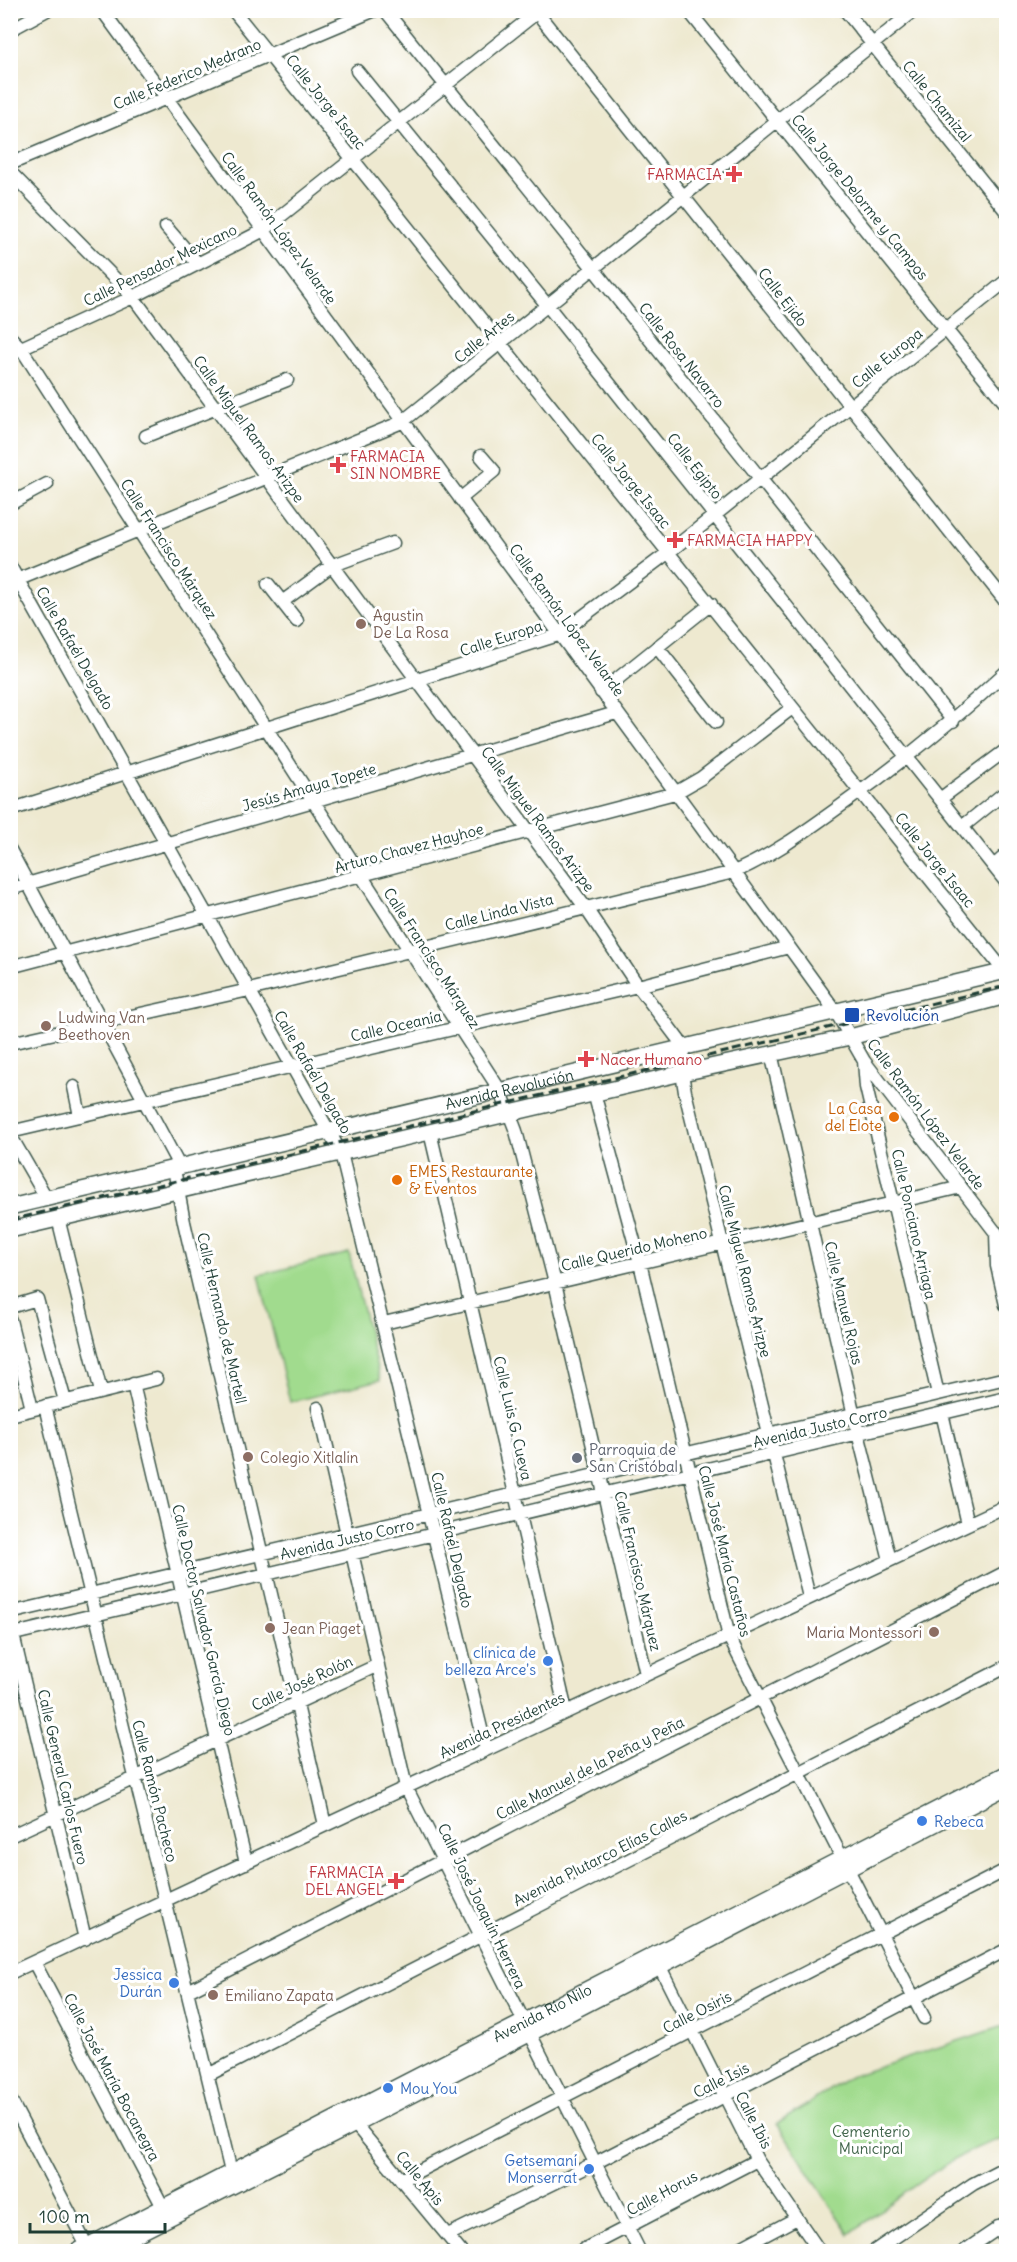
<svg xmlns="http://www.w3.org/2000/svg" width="1017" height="2262" font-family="Delius,sans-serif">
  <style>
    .green { fill: #a1db8e; stroke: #608c61; stroke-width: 1.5 }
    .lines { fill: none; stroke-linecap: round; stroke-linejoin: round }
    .minor-casing { stroke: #3e574b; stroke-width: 15 }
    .major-casing { stroke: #3e574b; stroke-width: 18 }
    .minor { stroke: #fff; stroke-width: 12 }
    .major { stroke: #fff; stroke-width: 15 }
    .rail { stroke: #1f3d34; stroke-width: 3; stroke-dasharray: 9 4.5; stroke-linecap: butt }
    .health-dot { fill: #e0444e; stroke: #fff; stroke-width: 2 }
    .education-dot { fill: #8d6e63; stroke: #fff; stroke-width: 2 }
    .transit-dot { fill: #1a4fb4; stroke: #fff; stroke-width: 2 }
    .food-dot { fill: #e8710a; stroke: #fff; stroke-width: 2 }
    .worship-dot { fill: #6b7280; stroke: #fff; stroke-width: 2 }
    .shop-dot { fill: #3f7fe0; stroke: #fff; stroke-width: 2 }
    .labels { text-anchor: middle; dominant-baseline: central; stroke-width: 6; stroke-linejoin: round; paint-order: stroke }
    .street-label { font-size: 15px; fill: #1f3d34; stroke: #fff }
    .health-label { font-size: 15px; fill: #be3a42; stroke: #fff; text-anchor: start }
    .education-label { font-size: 15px; fill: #785e54; stroke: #fff; text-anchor: start }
    .transit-label { font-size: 15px; fill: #164399; stroke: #fff; text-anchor: start }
    .food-label { font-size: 15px; fill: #c56008; stroke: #fff; text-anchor: end }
    .worship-label { font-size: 15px; fill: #5b616d; stroke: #fff; text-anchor: start }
    .shop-label { font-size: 15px; fill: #366cbe; stroke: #fff; text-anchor: end }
    .park-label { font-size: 15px; fill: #40644a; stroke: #fff }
  </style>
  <rect width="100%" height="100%" fill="#fff"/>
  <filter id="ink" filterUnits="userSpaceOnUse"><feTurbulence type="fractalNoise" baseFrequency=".0167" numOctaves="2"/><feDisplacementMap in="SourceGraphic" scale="12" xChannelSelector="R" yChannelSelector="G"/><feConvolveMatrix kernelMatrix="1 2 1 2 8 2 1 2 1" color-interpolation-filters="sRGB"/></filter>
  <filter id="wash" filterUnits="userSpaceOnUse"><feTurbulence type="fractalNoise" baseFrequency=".008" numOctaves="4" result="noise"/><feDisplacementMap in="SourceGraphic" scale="24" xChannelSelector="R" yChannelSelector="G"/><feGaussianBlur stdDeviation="1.35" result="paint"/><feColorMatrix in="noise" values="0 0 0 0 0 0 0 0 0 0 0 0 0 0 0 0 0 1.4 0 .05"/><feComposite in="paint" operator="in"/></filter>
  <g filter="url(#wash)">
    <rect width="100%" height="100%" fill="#eee9d0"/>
    <path class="green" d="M349,1253L380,1380L290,1402L259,1275Z
      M1006,2025V2139C961,2144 888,2207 849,2234L777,2124L849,2077Z"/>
  </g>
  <g filter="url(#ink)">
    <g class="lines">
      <defs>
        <path id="minor" d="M102,10L789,947L836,1012L864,1061L1006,1246
          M233,10L1004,971
          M385,10L593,268L953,721
          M535,10L1006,602
          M688,10L1006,404
          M845,10L1006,211
          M1004,10L1006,14
          M10,30L47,10
          M357,71L547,305L1006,882
          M10,164L375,10
          M10,172L133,297L585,907L638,986L684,1047L682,1073L685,1092L809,1597
          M166,227L198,264
          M10,337L21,348L501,1092L516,1131L555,1283L646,1674
          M10,353L133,297L262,231L540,10
          M146,436L287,380
          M460,499L494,471L481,456
          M10,504L47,484
          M10,566L341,1153L486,1749
          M12,582L402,422L915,10
          M268,584L297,621
          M282,602L331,566L393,543
          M657,647L716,722
          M601,692L711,604
          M940,799L1006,750
          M10,810L558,635L669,552L1006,281
          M962,827L1003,794
          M10,850L176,1160L174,1169L184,1222L325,1825
          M994,866L1006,855
          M10,889L616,713
          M10,967L675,793L701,778L792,708
          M10,1043L249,990L734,872C771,856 803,833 835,810C896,767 952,722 1006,672
          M771,1053L858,1433L890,1560
          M864,1061L866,1087L938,1394
          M74,1087L80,1116
          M594,1093L640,1263L729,1637L924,2018
          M10,1132L638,986L789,947
          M430,1132L566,1711
          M10,1135L47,1199
          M58,1218L101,1392
          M996,1232L997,1266L1006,1305
          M10,1307L37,1299L65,1401
          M10,1320L32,1409
          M384,1323L961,1187
          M133,1384L246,1863
          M45,1406L233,2180
          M318,1408L347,1534
          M942,1413L968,1524
          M10,1415L156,1379
          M352,1553L406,1787L640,2252
          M10,1613L1006,1378
          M10,1622L85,1939
          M10,1635L1006,1398
          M10,1836L378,1665
          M34,1962L163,2207
          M659,1965L757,2160L818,2249
          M10,1973L1006,1506
          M188,1991L1006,1572
          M208,2075L1006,1667
          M10,2099L90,2252
          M355,2124L461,2252
          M401,2180L1006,1870
          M998,2227L1006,2241
          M448,2235L595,2163L1006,1950
          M579,2252L757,2160
          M733,2252L795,2219
          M873,2252L973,2184L1006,2167
          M963,2252L1006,2223"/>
        <g id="major">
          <path id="s1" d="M10,1207L1006,971"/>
          <path d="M10,1230L682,1073L850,1037L1006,996"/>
          <path id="s2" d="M76,2252L1006,1774"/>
          <path d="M101,2252L355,2124L1006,1787"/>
        </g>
      </defs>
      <use href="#minor" class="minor-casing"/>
      <use href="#major" class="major-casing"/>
      <use href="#minor" class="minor"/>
      <use href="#major" class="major"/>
      <path class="rail" d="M10,1220L1006,986"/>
    </g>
  </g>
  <g class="health-dot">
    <path d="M731 165h6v6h6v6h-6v6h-6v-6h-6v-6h6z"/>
    <path d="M335 456h6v6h6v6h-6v6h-6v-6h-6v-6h6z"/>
    <path d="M672 531h6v6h6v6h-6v6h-6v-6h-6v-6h6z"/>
    <path d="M583 1050h6v6h6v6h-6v6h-6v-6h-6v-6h6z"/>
    <path d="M393 1872h6v6h6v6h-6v6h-6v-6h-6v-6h6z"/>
  </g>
  <g class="education-dot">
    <circle cx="361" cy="624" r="6"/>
    <circle cx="46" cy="1026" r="6"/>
    <circle cx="248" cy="1457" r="6"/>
    <circle cx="270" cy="1628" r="6"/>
    <circle cx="934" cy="1632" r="6"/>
    <circle cx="213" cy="1995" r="6"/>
  </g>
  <rect class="transit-dot" x="844" y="1007" width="16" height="16" rx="3"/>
  <g class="food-dot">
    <circle cx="894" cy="1117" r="6"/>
    <circle cx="397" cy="1180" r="6"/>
  </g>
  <circle class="worship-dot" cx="577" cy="1458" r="6"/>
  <g class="shop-dot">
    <circle cx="548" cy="1661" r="6"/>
    <circle cx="922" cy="1821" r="6"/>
    <circle cx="174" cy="1983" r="6"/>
    <circle cx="388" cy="2088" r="6"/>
    <circle cx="589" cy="2169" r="6"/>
  </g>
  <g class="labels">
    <g class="street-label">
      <text transform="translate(187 74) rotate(-23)">Calle Federico Medrano</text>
      <text transform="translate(937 101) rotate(51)">Calle Chamizal</text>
      <text transform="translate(326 102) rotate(51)">Calle Jorge Isaac</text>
      <text transform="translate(860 197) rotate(51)">Calle Jorge Delorme y Campos</text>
      <text transform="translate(279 228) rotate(54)">Calle Ramón López Velarde</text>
      <text transform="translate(160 265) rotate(-26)">Calle Pensador Mexicano</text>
      <text transform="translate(783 297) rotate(52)">Calle Ejido</text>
      <text transform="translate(484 337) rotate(-39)">Calle Artes</text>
      <text transform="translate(682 355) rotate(52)">Calle Rosa Navarro</text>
      <text transform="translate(887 358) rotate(-39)">Calle Europa</text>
      <text transform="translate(249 429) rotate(54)">Calle Miguel Ramos Arizpe</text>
      <text transform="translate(695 466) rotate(52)">Calle Egipto</text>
      <text transform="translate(631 481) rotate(51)">Calle Jorge Isaac</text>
      <text transform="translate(169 549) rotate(57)">Calle Francisco Márquez</text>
      <text transform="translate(567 620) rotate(54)">Calle Ramón López Velarde</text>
      <text transform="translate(501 638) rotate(-18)">Calle Europa</text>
      <text transform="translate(75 648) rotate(60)">Calle Rafaél Delgado</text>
      <text transform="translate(309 787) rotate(-16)">Jesús Amaya Topete</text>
      <text transform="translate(538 819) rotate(53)">Calle Miguel Ramos Arizpe</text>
      <text transform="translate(409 848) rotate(-15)">Arturo Chavez Hayhoe</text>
      <text transform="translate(935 860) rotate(51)">Calle Jorge Isaac</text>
      <text transform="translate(499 912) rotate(-14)">Calle Linda Vista</text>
      <text transform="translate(432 958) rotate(57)">Calle Francisco Márquez</text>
      <text transform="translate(396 1026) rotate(-13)">Calle Oceanía</text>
      <text transform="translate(313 1072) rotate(60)">Calle Rafaél Delgado</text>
      <text stroke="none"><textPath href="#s1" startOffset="513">Avenida Revolución</textPath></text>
      <text transform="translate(926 1114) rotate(53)">Calle Ramón López Velarde</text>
      <text transform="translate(914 1224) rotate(77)">Calle Ponciano Arriaga</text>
      <text transform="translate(634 1249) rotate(-13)">Calle Querido Moheno</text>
      <text transform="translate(745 1271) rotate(76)">Calle Miguel Ramos Arizpe</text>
      <text transform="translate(844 1303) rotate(77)">Calle Manuel Rojas</text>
      <text transform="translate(222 1318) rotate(77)">Calle Hernando de Martell</text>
      <text transform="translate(513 1418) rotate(77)">Calle Luis G. Cueva</text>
      <text transform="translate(820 1427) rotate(-13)">Avenida Justo Corro</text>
      <text transform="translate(347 1539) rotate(-13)">Avenida Justo Corro</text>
      <text transform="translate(452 1540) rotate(77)">Calle Rafaél Delgado</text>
      <text transform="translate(725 1551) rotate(76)">Calle José María Castaños</text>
      <text transform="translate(638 1571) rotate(77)">Calle Francisco Márquez</text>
      <text transform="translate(204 1620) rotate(77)">Calle Doctor Salvador García Diego</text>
      <text transform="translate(302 1683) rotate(-25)">Calle José Rolón</text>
      <text transform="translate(502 1725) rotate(-25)">Avenida Presidentes</text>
      <text transform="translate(590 1768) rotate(-27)">Calle Manuel de la Peña y Peña</text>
      <text transform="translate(63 1777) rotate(77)">Calle General Carlos Fuero</text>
      <text transform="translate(155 1791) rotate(76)">Calle Ramón Pacheco</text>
      <text transform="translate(600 1858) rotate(-27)">Avenida Plutarco Elías Calles</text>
      <text transform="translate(482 1906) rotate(64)">Calle José Joaquín Herrera</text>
      <text transform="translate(697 2012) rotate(-27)">Calle Osiris</text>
      <text stroke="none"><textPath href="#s2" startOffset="524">Avenida Río Nilo</textPath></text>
      <text transform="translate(112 2077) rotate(62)">Calle José María Bocanegra</text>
      <text transform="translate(721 2080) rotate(-27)">Calle Isis</text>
      <text transform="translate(754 2120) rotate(63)">Calle Ibis</text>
      <text transform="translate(420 2178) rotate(50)">Calle Apis</text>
      <text transform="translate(662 2193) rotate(-28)">Calle Horus</text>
    </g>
    <g class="health-label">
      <text x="722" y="174" text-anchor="end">FARMACIA</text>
      <text x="350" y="456">FARMACIA<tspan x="350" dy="17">SIN NOMBRE</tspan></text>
      <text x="687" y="540">FARMACIA HAPPY</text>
      <text x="600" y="1059">Nacer Humano</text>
      <text x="384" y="1872" text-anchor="end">FARMACIA<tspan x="384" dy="17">DEL ANGEL</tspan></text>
    </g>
    <g class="education-label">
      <text x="373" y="615">Agustin<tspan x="373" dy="17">De La Rosa</tspan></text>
      <text x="58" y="1017">Ludwing Van<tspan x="58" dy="17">Beethoven</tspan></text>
      <text x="260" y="1457">Colegio Xitlalin</text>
      <text x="282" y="1628">Jean Piaget</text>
      <text x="922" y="1632" text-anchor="end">Maria Montessori</text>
      <text x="225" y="1995">Emiliano Zapata</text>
    </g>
    <g class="transit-label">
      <text x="866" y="1015">Revolución</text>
    </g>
    <g class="food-label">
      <text x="882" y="1108">La Casa<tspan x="882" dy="17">del Elote</tspan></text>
      <text x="409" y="1171" text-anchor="start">EMES Restaurante<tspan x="409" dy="17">&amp; Eventos</tspan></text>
    </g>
    <g class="worship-label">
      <text x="589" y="1449">Parroquia de<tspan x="589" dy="17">San Cristóbal</tspan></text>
    </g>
    <g class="shop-label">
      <text x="536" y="1652">clínica de<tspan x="536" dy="17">belleza Arce's</tspan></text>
      <text x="934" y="1821" text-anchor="start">Rebeca</text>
      <text x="162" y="1974">Jessica<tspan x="162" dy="17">Durán</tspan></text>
      <text x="400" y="2088" text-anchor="start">Mou You</text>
      <text x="577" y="2160">Getsemaní<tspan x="577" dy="17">Monserrat</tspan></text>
    </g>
    <g class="park-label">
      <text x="871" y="2131">Cementerio<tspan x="871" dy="17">Municipal</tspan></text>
    </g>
  </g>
  <rect width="1017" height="2262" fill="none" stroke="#fff" stroke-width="36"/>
  <path d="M30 2223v9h135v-9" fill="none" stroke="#1f3d34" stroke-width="3"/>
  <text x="39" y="2223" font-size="18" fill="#1f3d34" stroke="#ffffff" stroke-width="4.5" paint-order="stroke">100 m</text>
</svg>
